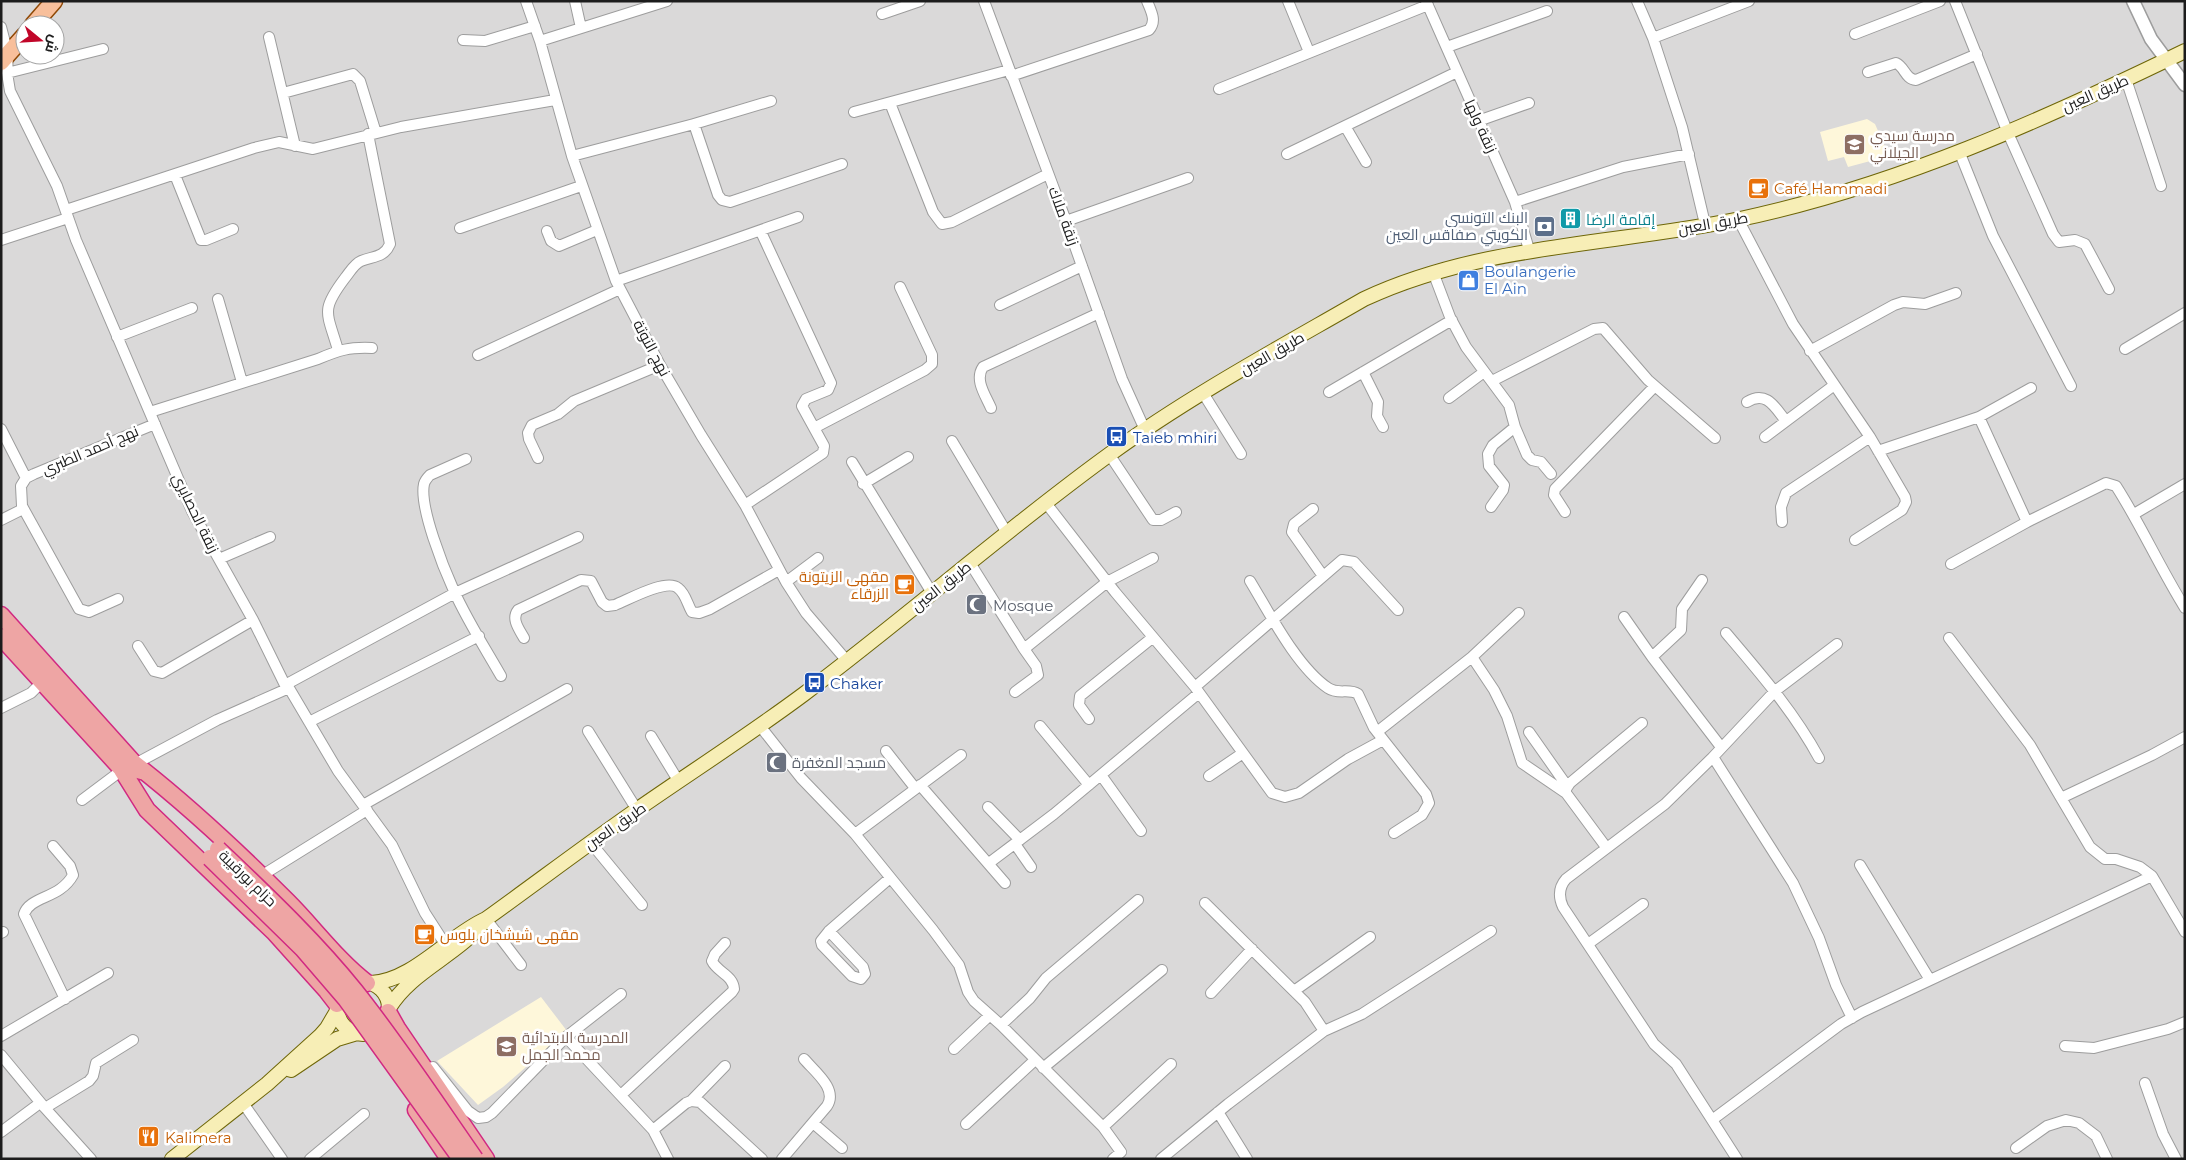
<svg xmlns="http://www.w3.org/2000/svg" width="2186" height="1160" font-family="Montserrat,Cairo,sans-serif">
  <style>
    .residential { fill: #dad9d9; fill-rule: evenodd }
    .education { fill: #fef7da }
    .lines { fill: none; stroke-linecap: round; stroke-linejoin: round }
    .minor-casing { stroke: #9d9d9d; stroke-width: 12 }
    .tertiary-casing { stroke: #9d9d9d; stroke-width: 15 }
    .secondary-casing { stroke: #6e6608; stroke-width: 16 }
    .primary-casing { stroke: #8f4805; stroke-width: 19 }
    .trunk-casing { stroke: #d12982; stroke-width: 19 }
    .minor { stroke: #fff; stroke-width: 10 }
    .tertiary { stroke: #fff; stroke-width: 12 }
    .secondary { stroke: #f7eeb6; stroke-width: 14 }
    .primary { stroke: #f8bf9b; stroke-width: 16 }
    .trunk { stroke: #eea5a4; stroke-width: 16 }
    .trunk-bridge-casing { stroke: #d12982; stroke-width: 19; stroke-linecap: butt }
    .trunk-bridge { stroke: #eea5a4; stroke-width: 16 }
    .labels { text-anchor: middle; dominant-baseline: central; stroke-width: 5; stroke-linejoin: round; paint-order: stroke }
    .street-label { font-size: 15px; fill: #1c1c1c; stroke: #fff }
    .education-label { font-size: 15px; fill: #785e54; stroke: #fff; text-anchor: start }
    .food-label { font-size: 15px; fill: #c56008; stroke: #fff; text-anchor: start }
    .service-label { font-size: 15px; fill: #4e5e75; stroke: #fff; text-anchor: end }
    .culture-label { font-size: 15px; fill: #0d838f; stroke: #fff; text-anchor: start }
    .shop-label { font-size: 15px; fill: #366cbe; stroke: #fff; text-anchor: start }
    .transit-label { font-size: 15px; fill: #164399; stroke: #fff; text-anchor: start }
    .worship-label { font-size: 15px; fill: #5b616d; stroke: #fff; text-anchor: start }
  </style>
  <rect width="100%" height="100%" fill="#ede7e2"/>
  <path class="residential" d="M1,1H2185V1159H1ZM25,25H55V55H25Z"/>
  <path class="education" d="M1867,119L1875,124L1889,156L1848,167L1844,157L1828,161L1820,132Z
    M541,997L567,1031L503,1087L478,1105L437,1061Z"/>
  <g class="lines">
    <defs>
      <path id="minor" d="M526,1L540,41L572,156L616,281L660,365L701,435L745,505L786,582L806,613L847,661
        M575,1L581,28
        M984,1L1066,221L1122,379L1145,430
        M1288,1L1309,52
        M1426,1L1515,202L1530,253
        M1637,1L1653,38L1682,127L1705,224
        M1955,1L2008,133L2053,234L2059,242L2075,240L2085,244L2109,289
        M882,14L920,1
        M1,27L8,54L7,73L10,91L57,186L76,240L192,511L253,620L285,685L289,688L338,771L392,845L425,913L445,944
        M1855,34L1940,1
        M269,37L295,146
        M1653,38L1749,1
        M463,40L485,41L535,26
        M540,41L667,1
        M1447,47L1547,11
        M1868,72L1896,63C1905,67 1905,79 1916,80L1977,54
        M7,73L103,49
        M1011,76L1149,30C1157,21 1151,11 1147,1
        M2126,79L2161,186
        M1219,89L1428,5
        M283,93L353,74L360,81L376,133
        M890,103L933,212L942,224L952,222L1048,174
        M854,112L1009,70
        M1478,121L1529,103
        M694,124L718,195L722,200L730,202L842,164
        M1345,126L1366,162
        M1959,151L1993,236L2071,386
        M1287,154L1457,72
        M572,156L694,124L771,101
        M175,175L201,240H206L233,229
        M1515,202L1623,167L1689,154
        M66,210L254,148L279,142L313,149L401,127L555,100
        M1738,219L1793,324L1870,437L1905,497L1906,502L1902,510L1855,540
        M1066,221L1188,178
        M460,228L581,186
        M547,231L551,241L559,246L597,230
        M1,240L68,218
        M1433,272L1450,317L1466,347L1509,405L1515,427L1527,455L1532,460L1541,462L1551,474
        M616,281L798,217
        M218,299L242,382
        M1000,305L1082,266
        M117,337L192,308
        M2125,349L2185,313
        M338,350C327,312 320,311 345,278C350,272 354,264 361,261C373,256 384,258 390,244L368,134
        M1810,351L1894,305L1903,302L1925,304L1956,293
        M478,355L620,289
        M1363,372L1378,402L1377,416L1383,427
        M1492,381L1594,329L1603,328L1648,380L1715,438
        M1329,392L1452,320
        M1203,393L1241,454
        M1449,398L1484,372
        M1747,402C1766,390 1775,407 1785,420
        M991,408C986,396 974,380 983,367L1099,313
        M150,412L318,359C339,350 349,347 372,348
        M1979,417L2027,522L2106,483L2116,486C2141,525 2160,568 2185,608
        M814,428L925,370L932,364V355L900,287
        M1,429L26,478
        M1765,437L1833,386
        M952,441L1007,533
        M1878,451L1979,417L2031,388
        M1109,454L1153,520H1161L1176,512
        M538,458L529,439L528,433L532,425L558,414L574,401L660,365
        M466,459L430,475C427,478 425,480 424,484C419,507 444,569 454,591C467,620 485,648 501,676
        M852,462L932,593
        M863,484L908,457
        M1046,503L1115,592L1195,687L1272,793L1285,797L1299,793L1348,759L1383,740
        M745,505L823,453L824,446L802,406L806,399L828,390L831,383L761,232
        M1491,507L1503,490L1504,485L1489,466L1488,454L1493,445L1515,427
        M1313,509L1294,524L1292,532L1323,576
        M1565,512L1554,495L1555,489L1654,387
        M2134,514L2185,484
        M1,520L23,509
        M1782,522L1781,507L1786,493L1870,437
        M219,559L270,537
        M970,563L1024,649
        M1951,564L2027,522
        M1250,581C1270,614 1297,667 1328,688C1338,695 1349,688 1358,694L1374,728L1426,794L1429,803L1422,815L1394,833
        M786,582L818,558
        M118,599L89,612L79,609L22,506L21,486L26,478L34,474L155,424
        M1624,617L1652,657L1721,747
        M1726,633C1760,673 1794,712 1819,758
        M524,638C519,629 511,619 518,610L581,580L591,581L602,602L607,606L615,605C628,600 666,578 678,588C686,594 687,604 692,612L699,613L710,609L779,570
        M1949,638L2030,745L2061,798
        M1837,644L1775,691L1713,757L1793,883L1819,938L1836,985L1852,1018
        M138,646L154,671L162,673L253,620
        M1472,657L1494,690L1507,716L1522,763L1566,793L1606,847
        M1652,657L1681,630L1682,609L1702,580
        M285,685L455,593L578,537
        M1195,687L1342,560L1354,562L1398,610
        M1015,692L1038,675L1036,666L1024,649L1107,582L1153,558
        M1,708L31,693L42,682
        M1089,719L1079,705L1080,696L1152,638
        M309,722L479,636
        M760,726L801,778L855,834L933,930L959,965L968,992L974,1001L1001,1025L1103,1127L1121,1152L1113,1159
        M1040,726L1089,785
        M588,731L637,810
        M1377,732L1472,657L1519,613
        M1529,732L1567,786
        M651,736L679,782
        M886,751L915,788
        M135,764L217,720L289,688
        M1101,775L1141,831
        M1209,776L1243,753
        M920,785L1005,883
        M1566,793V789L1570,783L1642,723
        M82,800L122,770
        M363,805L567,689
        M988,807L1020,840
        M855,834L961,755
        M591,843L642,905
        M1015,844L1031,867
        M53,846L70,866L73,875C60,899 30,896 24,914L65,999
        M989,863L1054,814L1199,693
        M1860,865L1930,980
        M261,876L367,810
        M2152,876L2140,867L2116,859H2105L2090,847L2061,798L2152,755L2185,737
        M1205,903L1305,1002L1324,1031
        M486,919L521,965
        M829,931L863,967L865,974L861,979L852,976L822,945L821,941L829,931L890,878
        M1,933L3,932
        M1588,944L1643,904
        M1294,991L1370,937
        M1211,993L1252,949
        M1001,1025L1030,998L1046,978L1138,900
        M1,1036L108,973
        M566,1037L653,1130L668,1159
        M2065,1046L2094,1048L2168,1029L2185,1022
        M954,1049L989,1016
        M1,1055L45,1108L91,1159
        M1043,1068L1162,970
        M425,1070L433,1067L468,1111L478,1118L486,1117L492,1113L566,1037L621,994
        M2145,1083L2163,1134L2176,1159
        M621,1095L732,992L734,989C733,975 717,972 712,961L715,954L725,943
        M691,1101L725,1066
        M243,1103L282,1159
        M45,1108L89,1081L93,1076L96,1063L133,1040
        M1218,1112L1247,1159
        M1712,1120L1676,1064L1654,1044L1563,907C1558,896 1559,887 1566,879L1665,804L1713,757
        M813,1123L842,1148
        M966,1124L1035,1060
        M1103,1127L1171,1064
        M653,1130L686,1103L691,1101L700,1102L762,1159
        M1,1132L40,1103
        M2016,1148L2047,1126L2066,1120L2079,1123L2096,1136L2107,1159
        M310,1159L364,1114
        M782,1159L827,1106C838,1089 815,1072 804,1059
        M1161,1159L1228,1104L1324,1031L1362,1014L1491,931
        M1737,1159L1712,1120L1841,1024L1862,1012L2152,876L2185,932"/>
      <path id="tertiary" d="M2133,1L2151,39L2185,85"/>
      <path id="secondary" d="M337 1008a26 26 0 1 1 52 0a26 26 0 1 1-52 0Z
        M371,983C413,981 448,936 486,919C536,883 585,846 635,811C691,772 749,735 804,694C908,616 1005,530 1110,454C1190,396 1279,348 1364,299C1481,244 1615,245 1740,219C1896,186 2043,120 2185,51
        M389,1008C412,970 459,955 485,920
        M291,1070L337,1039L357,1033
        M172,1159L267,1084L320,1036L327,1028L337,1011"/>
      <path id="primary" d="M33,25L54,1
        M1,62L25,35"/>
      <path id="trunk" d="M1,615L141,771
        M1,637L129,777
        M135,764C189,806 239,853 287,901C314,928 337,960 367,983
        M122,770L147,810L274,932L327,991L337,1004
        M388,1012L397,1028L486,1159
        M416,1110L449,1159"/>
    </defs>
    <use href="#minor" class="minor-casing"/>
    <use href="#tertiary" class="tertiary-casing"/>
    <use href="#secondary" class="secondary-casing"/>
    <use href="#primary" class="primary-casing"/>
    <use href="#trunk" class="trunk-casing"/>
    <use href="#minor" class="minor"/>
    <use href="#tertiary" class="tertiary"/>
    <use href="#secondary" class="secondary"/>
    <use href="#primary" class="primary"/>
    <use href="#trunk" class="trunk"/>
    <defs>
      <path id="trunk-bridge" d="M218,849C266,895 314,940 355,991C398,1045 436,1103 475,1159
        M210,858L303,949L346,999L461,1159"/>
    </defs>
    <use href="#trunk-bridge" class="trunk-bridge-casing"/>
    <use href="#trunk-bridge" class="trunk-bridge"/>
  </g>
  <defs>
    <symbol id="school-square" viewBox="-11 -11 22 22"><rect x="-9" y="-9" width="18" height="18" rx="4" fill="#8d6e63" stroke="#fff"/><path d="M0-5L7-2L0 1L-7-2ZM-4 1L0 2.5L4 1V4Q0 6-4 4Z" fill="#fff"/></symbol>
    <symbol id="cafe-square" viewBox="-11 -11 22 22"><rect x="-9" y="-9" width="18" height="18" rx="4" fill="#e8710a" stroke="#fff"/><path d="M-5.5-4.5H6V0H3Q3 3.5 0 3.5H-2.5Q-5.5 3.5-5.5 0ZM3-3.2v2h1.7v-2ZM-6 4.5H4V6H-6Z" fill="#fff"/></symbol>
    <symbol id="building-square" viewBox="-11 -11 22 22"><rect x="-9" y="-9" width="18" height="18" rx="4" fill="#0f9aa8" stroke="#fff"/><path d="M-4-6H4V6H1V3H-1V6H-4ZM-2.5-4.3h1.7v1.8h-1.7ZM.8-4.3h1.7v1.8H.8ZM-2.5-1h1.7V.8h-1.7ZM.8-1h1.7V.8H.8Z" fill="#fff"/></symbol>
    <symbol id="bank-square" viewBox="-11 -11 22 22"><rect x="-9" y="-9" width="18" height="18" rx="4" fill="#5c6f8a" stroke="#fff"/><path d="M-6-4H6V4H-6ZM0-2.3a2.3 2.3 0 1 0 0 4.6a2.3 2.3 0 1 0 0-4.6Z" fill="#fff"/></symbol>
    <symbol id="shop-square" viewBox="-11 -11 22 22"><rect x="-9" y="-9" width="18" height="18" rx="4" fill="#3f7fe0" stroke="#fff"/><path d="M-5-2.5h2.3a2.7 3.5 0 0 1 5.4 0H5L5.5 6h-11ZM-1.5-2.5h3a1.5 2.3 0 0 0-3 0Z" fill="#fff"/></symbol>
    <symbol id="bus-square" viewBox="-11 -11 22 22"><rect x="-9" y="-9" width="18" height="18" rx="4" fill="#1a4fb4" stroke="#fff"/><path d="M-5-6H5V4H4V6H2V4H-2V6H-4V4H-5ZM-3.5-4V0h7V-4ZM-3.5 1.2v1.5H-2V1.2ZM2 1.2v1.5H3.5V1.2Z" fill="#fff"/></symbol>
    <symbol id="mosque-square" viewBox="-11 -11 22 22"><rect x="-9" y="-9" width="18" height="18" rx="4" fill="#6b7280" stroke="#fff"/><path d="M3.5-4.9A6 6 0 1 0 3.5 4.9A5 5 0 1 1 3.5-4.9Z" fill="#fff"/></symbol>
    <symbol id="restaurant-square" viewBox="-11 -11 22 22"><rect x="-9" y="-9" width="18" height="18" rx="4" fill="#e8710a" stroke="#fff"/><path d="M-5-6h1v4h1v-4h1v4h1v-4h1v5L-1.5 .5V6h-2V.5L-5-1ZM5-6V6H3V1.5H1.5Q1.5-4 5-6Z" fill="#fff"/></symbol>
  </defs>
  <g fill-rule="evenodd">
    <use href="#school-square" x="1842" y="132" width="25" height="25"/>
    <use href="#cafe-square" x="1746" y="176" width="25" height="25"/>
    <use href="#building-square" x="1558" y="206" width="25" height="25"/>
    <use href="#bank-square" x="1532" y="214" width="25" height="25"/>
    <use href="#shop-square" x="1456" y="268" width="25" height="25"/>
    <use href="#bus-square" x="1104" y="424" width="25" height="25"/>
    <use href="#cafe-square" x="892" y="572" width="25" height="25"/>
    <use href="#mosque-square" x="964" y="592" width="25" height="25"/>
    <use href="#bus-square" x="802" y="670" width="25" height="25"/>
    <use href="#mosque-square" x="764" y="750" width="25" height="25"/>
    <use href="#cafe-square" x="412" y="922" width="25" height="25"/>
    <use href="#school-square" x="494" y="1034" width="25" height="25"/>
    <use href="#restaurant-square" x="136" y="1124" width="25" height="25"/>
  </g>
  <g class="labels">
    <g class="street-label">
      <text transform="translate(2095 93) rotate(-24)">طريق العين</text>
      <text transform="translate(1481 126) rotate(65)">زنقة ولها</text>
      <text transform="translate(1064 216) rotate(70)">زنقة ملاك</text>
      <text transform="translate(1713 223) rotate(-10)">طريق العين</text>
      <text transform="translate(652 348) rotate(62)">نهج التوتة</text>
      <text transform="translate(1272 353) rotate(-30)">طريق العين</text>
      <text transform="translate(90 450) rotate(-23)">نهج أحمد الطبري</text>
      <text transform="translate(196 513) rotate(64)">زنقة الحصايري</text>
      <text transform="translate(941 586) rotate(-38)">طريق العين</text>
      <text transform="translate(615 826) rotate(-35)">طريق العين</text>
      <text transform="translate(248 878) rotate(44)">حزام بورقيبة</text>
    </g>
    <g class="education-label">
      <text x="1870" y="135">مدرسة سيدي<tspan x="1870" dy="17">الجيلاني</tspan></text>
      <text x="522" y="1037">المدرسة الابتدائية<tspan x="522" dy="17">محمد الجمل</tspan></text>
    </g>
    <g class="food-label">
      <text x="1774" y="188">Café Hammadi</text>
      <text x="889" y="576" text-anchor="end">مقهى الزيتونة<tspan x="889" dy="17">الزرقاء</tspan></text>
      <text x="440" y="934">مقهى شيشخان بلوس</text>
      <text x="165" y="1137">Kalimera</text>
    </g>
    <g class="service-label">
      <text x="1528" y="217">البنك التونسي<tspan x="1528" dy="17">الكويتي صفاقس العين</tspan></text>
    </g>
    <g class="culture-label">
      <text x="1586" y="219">إقامة الرضا</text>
    </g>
    <g class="shop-label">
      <text x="1484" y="271">Boulangerie<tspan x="1484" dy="17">El Ain</tspan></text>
    </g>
    <g class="transit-label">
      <text x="1133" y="437">Taieb mhiri</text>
      <text x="830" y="683">Chaker</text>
    </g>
    <g class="worship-label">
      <text x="993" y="605">Mosque</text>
      <text x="792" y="762">مسجد المغفرة</text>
    </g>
  </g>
  <rect width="2186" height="1160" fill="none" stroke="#1c1c1c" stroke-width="5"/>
  <g transform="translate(40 40) rotate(108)"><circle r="24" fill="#ffffff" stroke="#a4a4a4"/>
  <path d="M0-4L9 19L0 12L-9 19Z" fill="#c10629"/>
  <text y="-8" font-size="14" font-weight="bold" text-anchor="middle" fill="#1c1c1c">ش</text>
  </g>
</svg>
